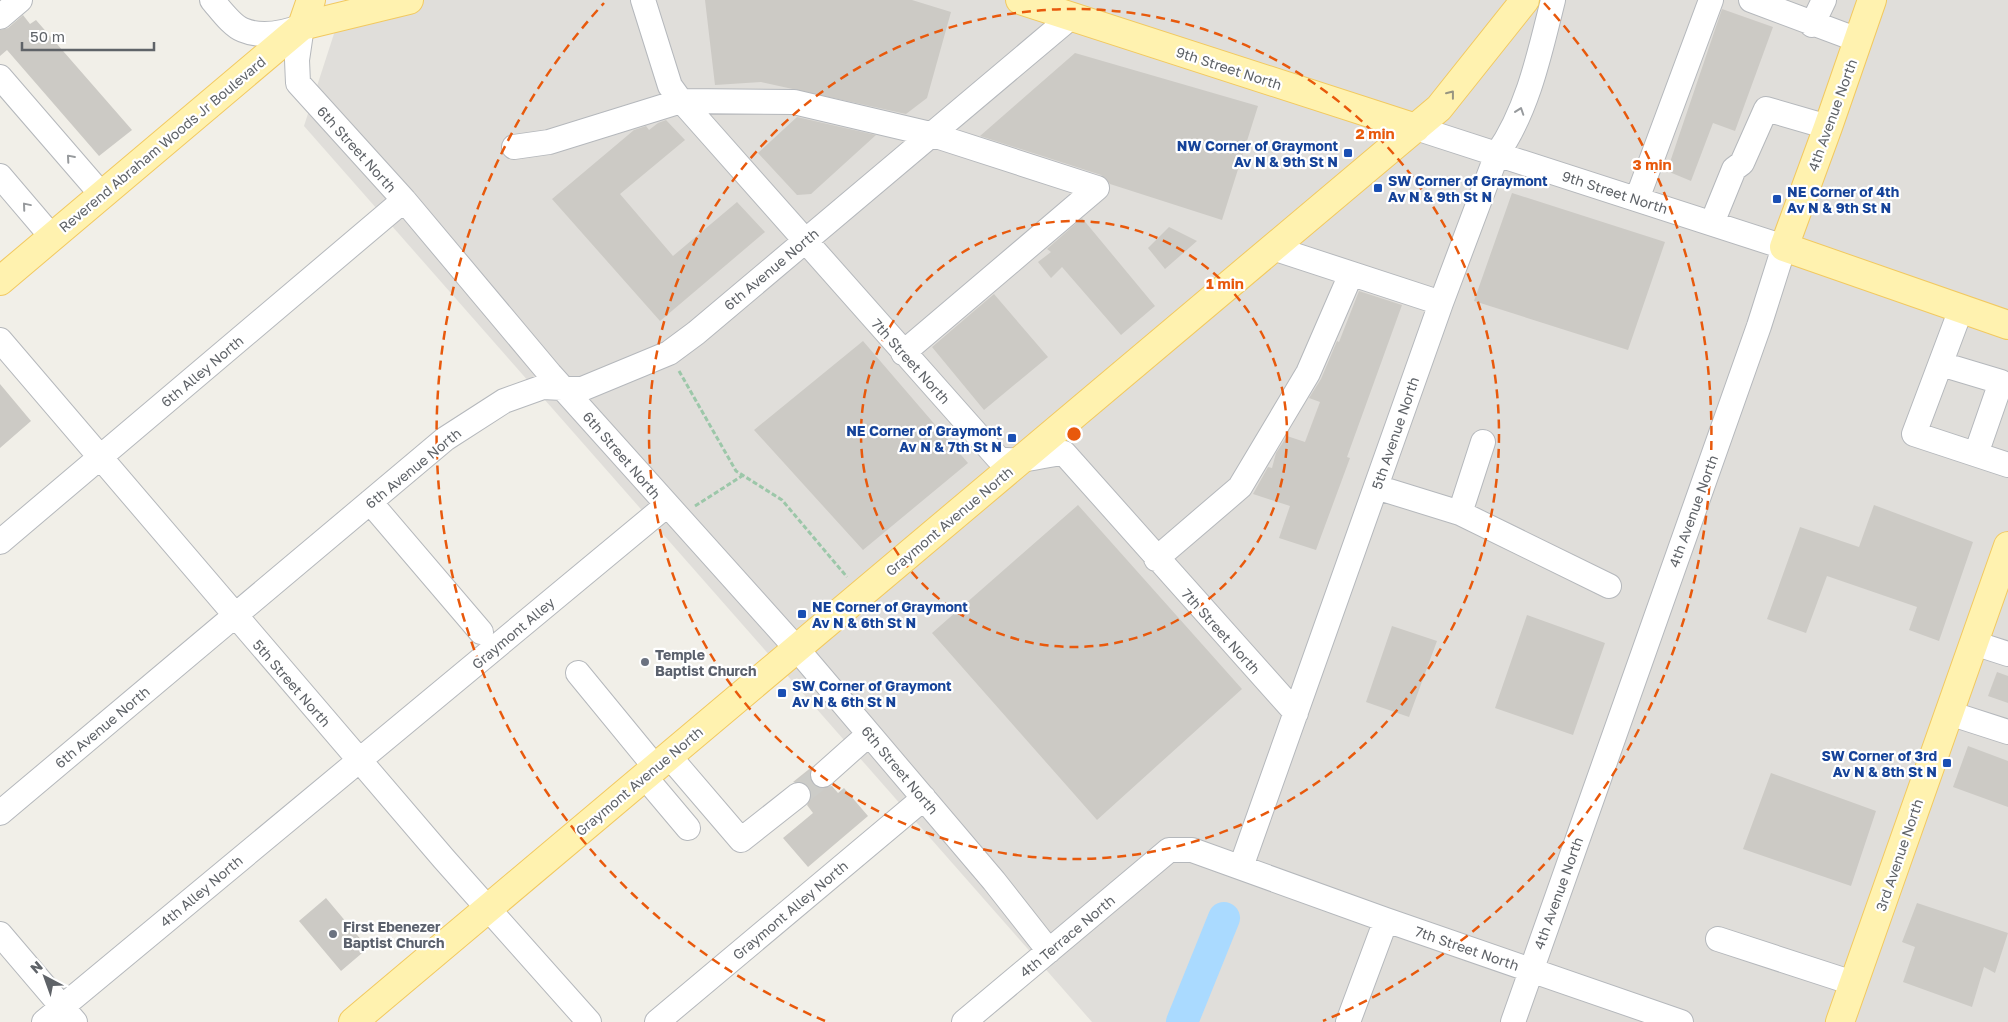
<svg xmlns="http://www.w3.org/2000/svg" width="2008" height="1022" font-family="'Golos Text',sans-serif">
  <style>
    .industrial { fill: #e0deda }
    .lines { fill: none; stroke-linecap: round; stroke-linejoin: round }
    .river { stroke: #aadaff; stroke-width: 32 }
    .building { fill: #cccac5 }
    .minor-tunnel { stroke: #ccccc8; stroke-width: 24; stroke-dasharray: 24 12; stroke-linecap: butt }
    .minor-casing { stroke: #b5b8bc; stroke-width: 26 }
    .major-casing { stroke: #f2c960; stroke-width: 30 }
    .path { stroke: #9cc7a9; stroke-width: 3; stroke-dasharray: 5 2.5; stroke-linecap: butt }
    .minor { stroke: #fff; stroke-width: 24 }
    .major { stroke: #fff2af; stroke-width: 28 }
    .oneway { stroke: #979581 }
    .oneway2 { stroke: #979a9d }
    .ring { fill: none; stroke: #e8590c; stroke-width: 2.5; stroke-dasharray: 9 6 }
    .transit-dot { fill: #1a4fb4; stroke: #fff; stroke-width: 2 }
    .worship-dot { fill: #6b7280; stroke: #fff; stroke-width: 2 }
    .labels { text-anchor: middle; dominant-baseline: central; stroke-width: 4.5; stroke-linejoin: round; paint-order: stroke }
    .street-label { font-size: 14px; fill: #5f6368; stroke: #fff }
    .transit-label { font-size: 14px; font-weight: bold; fill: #164399; stroke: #fff; text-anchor: start }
    .worship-label { font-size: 14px; font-weight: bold; fill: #5b616d; stroke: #fff; text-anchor: start }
    .centre { fill: #e8590c; stroke: #fff; stroke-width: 2.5 }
    .ring-label { font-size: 15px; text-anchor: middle; font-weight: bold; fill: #e8590c; stroke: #fff; stroke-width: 4.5; stroke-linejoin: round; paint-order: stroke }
  </style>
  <rect width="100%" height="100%" fill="#f1efe8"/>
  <path class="industrial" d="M345,0H2008V1022H1092L304,126Z"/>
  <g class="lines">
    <path class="river" d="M1182,1022L1224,918"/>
  </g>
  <path class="building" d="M705,0H912L951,12L927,98L906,114L761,82L715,85Z
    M1722,9L1773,27L1735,131L1713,123L1691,181L1667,171Z
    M23,15L30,24L36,20L132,130L99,156L7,50L0,56V30L8,28Z
    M1075,53L1258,106L1222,220L1110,184L1101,175L980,136Z
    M797,117L876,135L811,194L797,195L758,153Z
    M666,120L685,140L620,194L673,256L737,202L765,232L660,321L552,199L634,130L646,126L649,130L658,123Z
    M1512,193L1665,242L1628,350L1474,301Z
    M1082,218L1155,306L1121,335L1062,267L1051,278L1038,262L1051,252L1047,249Z
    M1169,227L1197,241L1165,269L1148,248Z
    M1359,291L1402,305L1347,457L1350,458L1316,550L1279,538L1290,506L1253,494L1268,467L1272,468L1276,453L1287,436L1305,442L1320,402L1309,398L1321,379L1337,341L1339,342Z
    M994,294L1048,357L984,410L932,347Z
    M863,341L968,463L863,550L754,430Z
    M0,384L31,421L0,448Z
    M1078,505L1242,689L1097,820L932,633Z
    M1874,505L1973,542L1939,641L1909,630L1917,607L1827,576L1806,633L1767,619L1800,527L1859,547Z
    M1527,615L1605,643L1573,735L1495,708Z
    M1392,626L1437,641L1409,717L1366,702Z
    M1997,672L2008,676V703L1988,696Z
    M1968,746L2008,761V807L1953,787Z
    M813,766L810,777L813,784L819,788L832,786L838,793L844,788L868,816L808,867L783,838L813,813L807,805L812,794L809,787L803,782H793Z
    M1771,773L1876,811L1851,886L1743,849Z
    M326,898L368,948L341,971L299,921Z
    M1917,903L2008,933L1995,973L1984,967L1972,1007L1903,982L1915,947L1902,942Z"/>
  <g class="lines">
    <path class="minor-tunnel" d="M798,795L823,775"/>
    <defs>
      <path id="minor" d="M212,0C220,9 232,26 243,30C262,38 284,33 302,26L297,60L298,83L404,200L550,374L797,649L994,881L1049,951
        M643,0L670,86L678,97L998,458C1015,465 1044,454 1064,453L1296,713
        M1751,0L1858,40
        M0,17L20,0
        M1812,25L1824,0
        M0,77L102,195
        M1416,128L1784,247L1759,326L1513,1022
        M514,147L549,142L681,101L794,102L930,134L1097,188
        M0,176L52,237
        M1637,199L1711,0
        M1712,223L1734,169L1742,163L1766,109L1828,127
        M1273,248L1441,303
        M1961,309L1914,434L2008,465
        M0,340L444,859L589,1022
        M903,353L1097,188
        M1941,364L2001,382L1976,454
        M1376,487L1460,513L1609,586
        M370,502L481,632
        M1460,513L1483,442
        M0,542L404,200
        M1156,559L1240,487L1308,373L1351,274
        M1974,643L2008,654
        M578,673L656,768
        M1949,713L2008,732
        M669,756L741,840L798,795
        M823,775L869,734
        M645,777L688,828
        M0,813L445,439L504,401L543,387L582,389L669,353L696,333L1071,17
        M1241,867L1441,303L1497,154C1528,110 1540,52 1553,0
        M0,934L75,1022
        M1718,939L1853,983
        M44,1022L667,505
        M657,1022L924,798
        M964,1022L1169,850H1192L1386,920L1681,1022
        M1348,1022L1386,920"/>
      <path id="major" d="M1020,0L1416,128
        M1872,0L1828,127L1784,247L2008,325
        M302,26L409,0
        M0,281L302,26L311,0
        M353,1022L1439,108L1525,0
        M1840,1022L2008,546"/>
    </defs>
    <use href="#minor" class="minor-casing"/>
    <use href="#major" class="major-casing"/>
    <path class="path" d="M679,371L736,471L782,500L847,577
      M695,506L742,476"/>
    <use href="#minor" class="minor"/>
    <use href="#major" class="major"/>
  </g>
  <defs><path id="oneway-chevron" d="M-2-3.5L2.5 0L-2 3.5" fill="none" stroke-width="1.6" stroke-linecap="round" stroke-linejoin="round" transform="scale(1.25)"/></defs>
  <use class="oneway" href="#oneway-chevron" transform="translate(1451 94) rotate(-52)"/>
  <g class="oneway2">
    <use href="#oneway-chevron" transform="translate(1520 111) rotate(-71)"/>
    <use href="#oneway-chevron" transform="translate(70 158) rotate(-131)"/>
    <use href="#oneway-chevron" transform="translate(26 206) rotate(-130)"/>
  </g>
  <g class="ring">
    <circle cx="1074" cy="434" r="213"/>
    <circle cx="1074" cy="434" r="425"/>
    <path d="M825 1021A638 638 0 0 1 604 3M1544 3A638 638 0 0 1 1323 1021"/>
  </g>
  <g class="transit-dot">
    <rect x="1343" y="148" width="10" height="10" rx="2.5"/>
    <rect x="1373" y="183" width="10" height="10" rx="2.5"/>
    <rect x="1772" y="194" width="10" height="10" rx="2.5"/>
    <rect x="1007" y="433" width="10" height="10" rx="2.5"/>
    <rect x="797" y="609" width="10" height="10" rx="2.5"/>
    <rect x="777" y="688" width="10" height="10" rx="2.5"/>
    <rect x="1942" y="758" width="10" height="10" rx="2.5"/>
  </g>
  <g class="worship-dot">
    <circle cx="645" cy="662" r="5"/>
    <circle cx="333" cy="934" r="5"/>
  </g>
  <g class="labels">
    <g class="street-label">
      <text transform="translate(1229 68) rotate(18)">9th Street North</text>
      <text transform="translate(1832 115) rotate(-70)">4th Avenue North</text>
      <text transform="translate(162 144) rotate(-40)">Reverend Abraham Woods Jr Boulevard</text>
      <text transform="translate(357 149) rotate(48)">6th Street North</text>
      <text transform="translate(1615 192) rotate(18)">9th Street North</text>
      <text transform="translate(771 269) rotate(-40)">6th Avenue North</text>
      <text transform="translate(911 361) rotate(48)">7th Street North</text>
      <text transform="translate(202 371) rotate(-40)">6th Alley North</text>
      <text transform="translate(1395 433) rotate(-71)">5th Avenue North</text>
      <text transform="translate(622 455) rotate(49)">6th Street North</text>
      <text transform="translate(413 468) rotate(-39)">6th Avenue North</text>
      <text transform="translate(1693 511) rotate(-70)">4th Avenue North</text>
      <text transform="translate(949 521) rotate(-40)">Graymont Avenue North</text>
      <text transform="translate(1221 631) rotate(48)">7th Street North</text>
      <text transform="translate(513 633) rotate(-40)">Graymont Alley</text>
      <text transform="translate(292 683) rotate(49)">5th Street North</text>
      <text transform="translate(102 727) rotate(-40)">6th Avenue North</text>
      <text transform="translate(900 770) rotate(50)">6th Street North</text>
      <text transform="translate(639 781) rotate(-40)">Graymont Avenue North</text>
      <text transform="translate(1899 855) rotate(-71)">3rd Avenue North</text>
      <text transform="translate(201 891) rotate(-40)">4th Alley North</text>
      <text transform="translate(1558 893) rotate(-70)">4th Avenue North</text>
      <text transform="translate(790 910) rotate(-40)">Graymont Alley North</text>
      <text transform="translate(1067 936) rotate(-40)">4th Terrace North</text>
      <text transform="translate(1467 948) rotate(19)">7th Street North</text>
    </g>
    <g class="transit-label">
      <text x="1338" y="145" text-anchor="end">NW Corner of Graymont<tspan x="1338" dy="16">Av N &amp; 9th St N</tspan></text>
      <text x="1388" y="180">SW Corner of Graymont<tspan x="1388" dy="16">Av N &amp; 9th St N</tspan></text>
      <text x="1787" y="191">NE Corner of 4th<tspan x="1787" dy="16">Av N &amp; 9th St N</tspan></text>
      <text x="1002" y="430" text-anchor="end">NE Corner of Graymont<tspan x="1002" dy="16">Av N &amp; 7th St N</tspan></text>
      <text x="812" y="606">NE Corner of Graymont<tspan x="812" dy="16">Av N &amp; 6th St N</tspan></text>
      <text x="792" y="685">SW Corner of Graymont<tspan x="792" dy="16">Av N &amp; 6th St N</tspan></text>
      <text x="1937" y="755" text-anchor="end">SW Corner of 3rd<tspan x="1937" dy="16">Av N &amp; 8th St N</tspan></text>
    </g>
    <g class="worship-label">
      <text x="655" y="654">Temple<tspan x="655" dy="16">Baptist Church</tspan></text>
      <text x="343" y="926">First Ebenezer<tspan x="343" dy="16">Baptist Church</tspan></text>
    </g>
  </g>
  <circle cx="1074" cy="434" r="8" class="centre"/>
  <g class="ring-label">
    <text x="1375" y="139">2 min</text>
    <text x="1652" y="170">3 min</text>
    <text x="1225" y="289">1 min</text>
  </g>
  <g transform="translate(45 977) rotate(319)" stroke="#ffffff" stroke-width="4" paint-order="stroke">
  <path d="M0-4L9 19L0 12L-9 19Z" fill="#5f6368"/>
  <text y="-8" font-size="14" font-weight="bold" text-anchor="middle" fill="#5f6368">N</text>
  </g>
  <path d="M22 42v8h132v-8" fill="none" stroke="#5f6368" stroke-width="2.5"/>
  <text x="30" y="42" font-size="15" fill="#5f6368" stroke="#ffffff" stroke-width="4" paint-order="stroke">50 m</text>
</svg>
